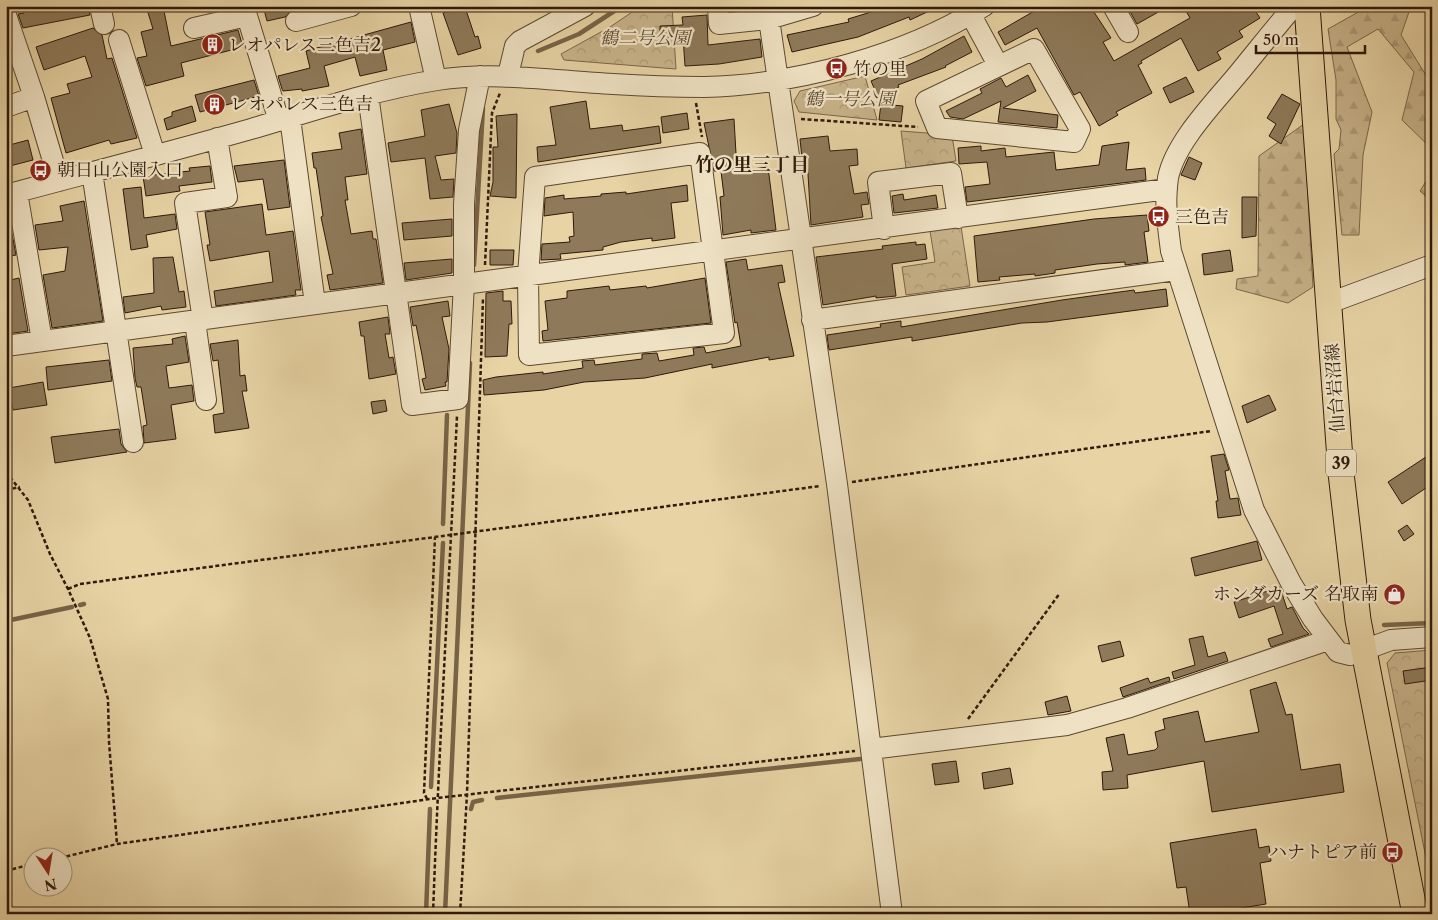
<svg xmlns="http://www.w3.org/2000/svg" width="1438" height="920" font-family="'Libre Caslon Text','Noto Serif JP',serif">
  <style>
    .forest { fill: url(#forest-firs); stroke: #7b664a }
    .park { fill: url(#park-crowns); stroke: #7b664a }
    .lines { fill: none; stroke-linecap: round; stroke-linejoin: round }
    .stream { stroke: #776347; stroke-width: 4.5 }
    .building { fill: #8e7a5a; stroke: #2e190a }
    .minor-casing { stroke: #5c4830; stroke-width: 22 }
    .major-casing { stroke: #2e190a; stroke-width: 27 }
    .path { stroke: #2e190a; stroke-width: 2.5; stroke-dasharray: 4 2.5; stroke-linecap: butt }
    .minor { stroke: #efe2c4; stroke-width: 20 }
    .major { stroke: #e7d3a4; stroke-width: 25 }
    .labels { text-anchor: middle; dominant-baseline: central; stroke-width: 4.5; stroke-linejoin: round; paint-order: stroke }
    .shield { fill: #efe2c4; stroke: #685542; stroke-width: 1 }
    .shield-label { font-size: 16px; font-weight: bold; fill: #2e190a }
    .park-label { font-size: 18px; font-style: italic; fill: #5c4730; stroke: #efe2c4 }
    .poi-label { font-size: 18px; fill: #2e190a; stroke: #efe2c4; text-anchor: start }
    .street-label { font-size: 18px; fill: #2e190a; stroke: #efe2c4 }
    .neighbourhood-label { font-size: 19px; font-weight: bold; fill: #2e190a; stroke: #efe2c4 }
  </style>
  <defs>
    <pattern id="forest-firs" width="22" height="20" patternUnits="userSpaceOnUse" patternTransform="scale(1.25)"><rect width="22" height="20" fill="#c8b38a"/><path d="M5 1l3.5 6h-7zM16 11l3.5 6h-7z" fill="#ac9976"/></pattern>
    <pattern id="park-crowns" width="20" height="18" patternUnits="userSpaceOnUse" patternTransform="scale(1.25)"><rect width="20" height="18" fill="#c8b38a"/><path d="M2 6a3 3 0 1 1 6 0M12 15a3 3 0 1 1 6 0" fill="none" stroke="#ac9976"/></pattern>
  </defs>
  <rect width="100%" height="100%" fill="#e7d3a4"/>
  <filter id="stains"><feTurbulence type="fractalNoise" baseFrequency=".004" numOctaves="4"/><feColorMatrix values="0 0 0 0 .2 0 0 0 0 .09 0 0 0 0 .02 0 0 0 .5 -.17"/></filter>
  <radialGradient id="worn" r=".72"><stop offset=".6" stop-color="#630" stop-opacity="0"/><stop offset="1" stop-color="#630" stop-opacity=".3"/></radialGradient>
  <path class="forest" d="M1369,6H1411L1401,35L1432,85V149L1402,120L1414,72L1378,29L1347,47L1372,112L1363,155L1359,235H1342L1334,154L1339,149L1341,130L1336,119V80L1328,29Z
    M1304,124L1313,287L1288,303L1236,289L1237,279L1258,276L1259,156Z
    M1432,172V202L1420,191Z"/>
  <path class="park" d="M641,6H672L676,69L564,60L561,54L610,27Z
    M865,76L877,120L799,112L794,101L800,91Z
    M901,131L952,135L956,161L906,168Z
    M961,226L970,286L906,295L902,267L935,262L930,231Z
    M1432,650V888L1387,663L1395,653Z"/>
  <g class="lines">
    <path class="stream" d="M538,51L579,34L622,6
      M474,265L483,108
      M443,524L447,415
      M80,605L84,604
      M6,621L72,607
      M1384,625L1432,623
      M431,787L443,543
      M497,798L860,759
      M471,809L473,802L482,800
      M426,914L430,809
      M445,914L470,363"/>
  </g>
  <path class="building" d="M22,6H88L90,15L23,28L18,14L24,13Z
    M146,6H163L171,46L238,30L243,47L181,63L184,76L146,86L137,58L147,56L141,32L153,29Z
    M263,6H305L292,10L285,17L267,21Z
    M891,6H940L910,20L909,17L858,37L792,52L787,35L849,22L848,19Z
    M1043,6H1090L1111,38L1103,42L1114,61L1190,18L1183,6H1252L1260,18L1239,31L1243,37L1217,52L1221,59L1198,71L1181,38L1141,61L1142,63L1138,65L1152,93L1116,112L1118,115L1099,126L1080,92L1074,95L1037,28L1005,45L998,32Z
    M1127,6H1169L1137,24Z
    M465,7L475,37L478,36L481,48L458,55L443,13Z
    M707,15L708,45L760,39L762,57L719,64L685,66L683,37L660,38V26L683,25L682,17Z
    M411,22L415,42L383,50L387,70L360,76L355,57L324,66L329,86L302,91V89L283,91L282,89L278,76L310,68L306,51Z
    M93,28L102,35L107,59L112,58L137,138L111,144L109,140L66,153L51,98L70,93L67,84L92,77L85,56L44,70L36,47Z
    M964,36L972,52L945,66L946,67L898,85L899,87L878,97L871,81L922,59Z
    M1028,75L1036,91L1003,108L1058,115L1057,128L998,122L1001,101L963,119L950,117L946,111L982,93L980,89L1001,78L1006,87Z
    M1186,77L1194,92L1170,103L1163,88Z
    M254,80L259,96L200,112L195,95Z
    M1282,94L1300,104L1281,144L1269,136L1276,124L1267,118Z
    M586,101L590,129L622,125L623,131L659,126L661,143L538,162L537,147L556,145L550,107Z
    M449,104L457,133L456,153L435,156L441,180L454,179L453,197L430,199L425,158L391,162L388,143L425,136L421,110Z
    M881,104L903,106L901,122L879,120Z
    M192,106L196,121L167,130L164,119L172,116V112Z
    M687,113L689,129L663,133L661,117Z
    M517,114L516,198L490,196L493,182V147H498L496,116Z
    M734,119L737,171L768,167L776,230L751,233V230L723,235L720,197L724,196L721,171H714L704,123Z
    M361,129L367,174L345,177L348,200H345L351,234L372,231L373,239H376L383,283L330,290L327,275L333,274L321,217L323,216L316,168H314L312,153L342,149L339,133Z
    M828,136L830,151L857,149L858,165L849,166L854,194L867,192L869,204L861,205L863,217L811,225L807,157L802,158L800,139Z
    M28,140L33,160L6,167V146Z
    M1129,142L1126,170L1145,168L1146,180L967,202L965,187L990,184L987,162L959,164L958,148L981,146V151L1005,148L1006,157L1054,152L1056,170L1099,165L1102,146Z
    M1189,157L1202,163L1195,180L1181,175Z
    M284,160L290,207L268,210L263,179L238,182L234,166Z
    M210,166L212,182L179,186L180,191L146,196L143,176L190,171L189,168Z
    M687,185L688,201L671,203L675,238L652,241V238L621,242L603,247V250L560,254L561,259L541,260L542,244L570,242L569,237L574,236L573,212L544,216L545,198L564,195V199L601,196V194L626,192V194Z
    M141,187L144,218L175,214L177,229L146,235L148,247L131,250L123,189Z
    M903,194L904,200L936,195L938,208L894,213L892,196Z
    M1242,197H1257L1256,236L1242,238Z
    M84,201L103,321L52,328L43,275L65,271L68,247L39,250L35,225L63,221L60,206Z
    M262,204L266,235L293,231L301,290H295L296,295L216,306L214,291L273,282L269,251L210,261L207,245H210L205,212Z
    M1147,215L1149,231L1144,232L1148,262L1125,265V262L1097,264L1055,270V273L1035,276V274L999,277L1000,280L978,282L974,236L1094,219Z
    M452,219V236L404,240L402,223Z
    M12,234L16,255L6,257V235Z
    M916,242V245L925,244L927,259L892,264L896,296L876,298V296L823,305L816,257L883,249L882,246Z
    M490,250H514L513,265H490Z
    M1230,250L1233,271L1204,275L1202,254Z
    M173,257L179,292L184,291L186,307L162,310L161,306L125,313L123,297L154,293L153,258Z
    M452,259V273L406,280L404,263Z
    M746,259L748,270L782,265L785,282L778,283L794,356L769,360V357L712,368V364L645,378L584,382L544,390L484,395L483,380L496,377L543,372V374L583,368L582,361L594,360L595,365L642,359V354L657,353L659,361L694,355L693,348L704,347L706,353L741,346L737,322L735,323L726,262Z
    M19,278L28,331L6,334V281Z
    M705,278L711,323L543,341L542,331L548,330L545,301L567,298V291L609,286L610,290L646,286L647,288Z
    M1166,289L1168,306L1047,322L1022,323L912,341V337L829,350L827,335L881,327L880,324L901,321V327L1062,300L1134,290L1135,293Z
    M503,291V301H511L512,324H509L507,356L485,357L486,293Z
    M448,301L450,316L442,317L449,349L447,382H445L446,386L425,390L422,379L426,378L422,355L416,325L413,326L410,307Z
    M388,317L390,334H385L389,358L393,357L396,374L369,379L364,336H361L359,322Z
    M185,336L189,362L166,366L169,388L192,385L194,401L171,405L176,439L144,443L143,426L147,425L141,387H137L135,378L133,348L173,344L172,339Z
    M238,340L240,376L245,375L247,391H242L249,428L215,433L213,415L224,413L218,360L213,361L210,344Z
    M109,360L112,381L48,390L46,367Z
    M43,382L47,405L13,410L9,388Z
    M1269,395L1276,410L1247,423L1242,406Z
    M385,400L387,411L373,414L371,402Z
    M119,429L121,444L127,452L55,463L51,437Z
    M1432,453V484L1402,504L1388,482Z
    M1224,454L1229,470L1225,471L1230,499L1238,498L1241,515L1218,518L1216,501H1218L1211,456Z
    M1407,525L1414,534L1404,541L1398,531Z
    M1257,541L1262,560L1195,576L1191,558Z
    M1280,587L1287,609L1292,607L1303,628L1309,634L1271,647L1268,639L1283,634L1274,606L1239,618L1234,602Z
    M1203,636L1208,657L1225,652L1228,661L1174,679L1172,672L1195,665L1189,639Z
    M1120,641L1124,656L1102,662L1098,646Z
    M1432,667V680L1405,684L1403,671Z
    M1169,677L1170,681L1123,697L1120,688L1148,678L1150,683Z
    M1276,682L1286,715L1292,714L1301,770L1340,764L1344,792L1212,812L1204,761L1127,775L1128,788L1103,790L1102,772L1113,771L1106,738L1124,734L1128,755L1155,750L1158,747L1155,732L1165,729L1163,719L1198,711L1205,742L1259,732L1250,690Z
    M1067,696L1071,711L1048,715L1045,702Z
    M956,761L959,782L935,785L932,764Z
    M1010,768L1013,784L984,789L982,773Z
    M1256,829L1259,848L1269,846L1271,861L1260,863L1266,904L1205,914H1190L1186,887L1177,888L1170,843Z"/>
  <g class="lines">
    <defs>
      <path id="minor" d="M100,6L104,24
        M419,6L436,80
        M718,6L719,24L769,19L813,6
        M966,6L998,65
        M1113,6L1128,32
        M1294,6C1275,28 1257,51 1238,74C1215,102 1175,142 1168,178C1164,202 1168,227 1171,251L1254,510L1291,583L1313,619L1338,652L1350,655L1391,640L1432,637
        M6,15L34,97L59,181
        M769,19L837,484L892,914
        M296,21L351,6
        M194,28L247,16L279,121
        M119,40L155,155
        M1034,49L1080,129L1074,142L937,128L926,101Z
        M508,75L515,46L520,41L585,6
        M368,95L412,405L458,399L464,283V204L469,130L480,76
        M6,107L34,97
        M290,118L315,304
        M700,153L724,333L529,355L528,276L535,177Z
        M92,172L133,442
        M17,192L42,341
        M6,195C88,173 170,152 251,129C312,111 374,90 437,80C496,71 554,81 613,84C644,86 674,87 704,87C796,85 907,55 984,6
        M884,229L878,182L951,173L958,218
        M1329,303L1432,265
        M203,320L185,203L227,197L217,138
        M812,320L1176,270
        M195,321L206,400
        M6,346L1167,189
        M871,749L1067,725L1127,708L1328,640"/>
      <path id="major" d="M1307,6L1341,473L1358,620L1415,914"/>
    </defs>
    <use href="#minor" class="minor-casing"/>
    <use href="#major" class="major-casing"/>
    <path class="path" d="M696,103L702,137
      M801,119L918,127
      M485,265L492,113L500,93
      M6,472L28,500L50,554L68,589L90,638L108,699L109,742L117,844
      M852,482L1211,431
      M6,490L20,487
      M68,589L80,584L820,486
      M968,719L1060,593
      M427,799L424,793L435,537
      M60,858L117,844L437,798L855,751
      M6,871L32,864
      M433,914C439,748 449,582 457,416
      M460,914L467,794L483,298"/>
    <use href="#minor" class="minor"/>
    <use href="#major" class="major"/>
  </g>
  <defs>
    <symbol id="building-disc" viewBox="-11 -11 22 22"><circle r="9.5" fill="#8f2418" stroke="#efe2c4"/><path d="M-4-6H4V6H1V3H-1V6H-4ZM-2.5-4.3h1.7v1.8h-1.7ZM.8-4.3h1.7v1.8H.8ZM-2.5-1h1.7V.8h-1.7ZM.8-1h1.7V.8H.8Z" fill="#fff"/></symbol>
    <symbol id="bus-disc" viewBox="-11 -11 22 22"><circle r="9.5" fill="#8f2418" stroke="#efe2c4"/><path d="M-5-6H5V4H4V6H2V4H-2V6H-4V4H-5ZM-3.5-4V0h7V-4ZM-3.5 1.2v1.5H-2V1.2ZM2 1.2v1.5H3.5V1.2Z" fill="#fff"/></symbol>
    <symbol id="shop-disc" viewBox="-11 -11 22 22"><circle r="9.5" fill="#8f2418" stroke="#efe2c4"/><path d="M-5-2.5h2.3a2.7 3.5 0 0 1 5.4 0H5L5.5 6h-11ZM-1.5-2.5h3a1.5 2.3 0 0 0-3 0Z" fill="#fff"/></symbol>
  </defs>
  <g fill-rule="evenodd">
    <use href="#building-disc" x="200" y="32" width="25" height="25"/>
    <use href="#bus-disc" x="824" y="56" width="25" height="25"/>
    <use href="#building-disc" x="202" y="92" width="25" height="25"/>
    <use href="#bus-disc" x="28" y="158" width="25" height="25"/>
    <use href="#bus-disc" x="1146" y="204" width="25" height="25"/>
    <use href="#shop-disc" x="1382" y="582" width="25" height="25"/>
    <use href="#bus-disc" x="1380" y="840" width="25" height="25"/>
  </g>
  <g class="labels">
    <rect class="shield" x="1326" y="449.5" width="30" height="27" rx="4"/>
    <g class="shield-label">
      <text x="1341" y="463">39</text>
    </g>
    <g class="park-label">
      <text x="645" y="38">鶴二号公園</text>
      <text x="850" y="99">鶴一号公園</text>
    </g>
    <g class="poi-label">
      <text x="228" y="45">レオパレス三色吉2</text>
      <text x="853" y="69">竹の里</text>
      <text x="230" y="104">レオパレス三色吉</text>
      <text x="57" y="170">朝日山公園入口</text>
      <text x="1175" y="217">三色吉</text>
      <text x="1378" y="594" text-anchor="end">ホンダカーズ 名取南</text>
      <text x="1377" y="852" text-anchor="end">ハナトピア前</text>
    </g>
    <g class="street-label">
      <text transform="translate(1335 388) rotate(-94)">仙台岩沼線</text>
    </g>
    <g class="neighbourhood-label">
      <text x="752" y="164">竹の里三丁目</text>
    </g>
  </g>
  <rect width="1438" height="920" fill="none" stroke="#e7d3a4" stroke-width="25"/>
  <rect x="8" y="8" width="1423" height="905" fill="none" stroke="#2e190a" stroke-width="2.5"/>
  <rect x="12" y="12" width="1413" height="895" fill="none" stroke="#2e190a"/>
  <g transform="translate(48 872) rotate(168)"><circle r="24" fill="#efe2c4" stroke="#a2927a"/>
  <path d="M0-4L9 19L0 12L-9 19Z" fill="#8f2418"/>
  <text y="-8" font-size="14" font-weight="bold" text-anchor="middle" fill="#2e190a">N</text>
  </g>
  <path d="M1256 45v8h109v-8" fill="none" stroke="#2e190a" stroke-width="2.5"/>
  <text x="1263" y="45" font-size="15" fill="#2e190a" stroke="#efe2c4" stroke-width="4" paint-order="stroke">50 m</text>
  <rect width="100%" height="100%" filter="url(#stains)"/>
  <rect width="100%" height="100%" fill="url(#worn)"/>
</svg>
